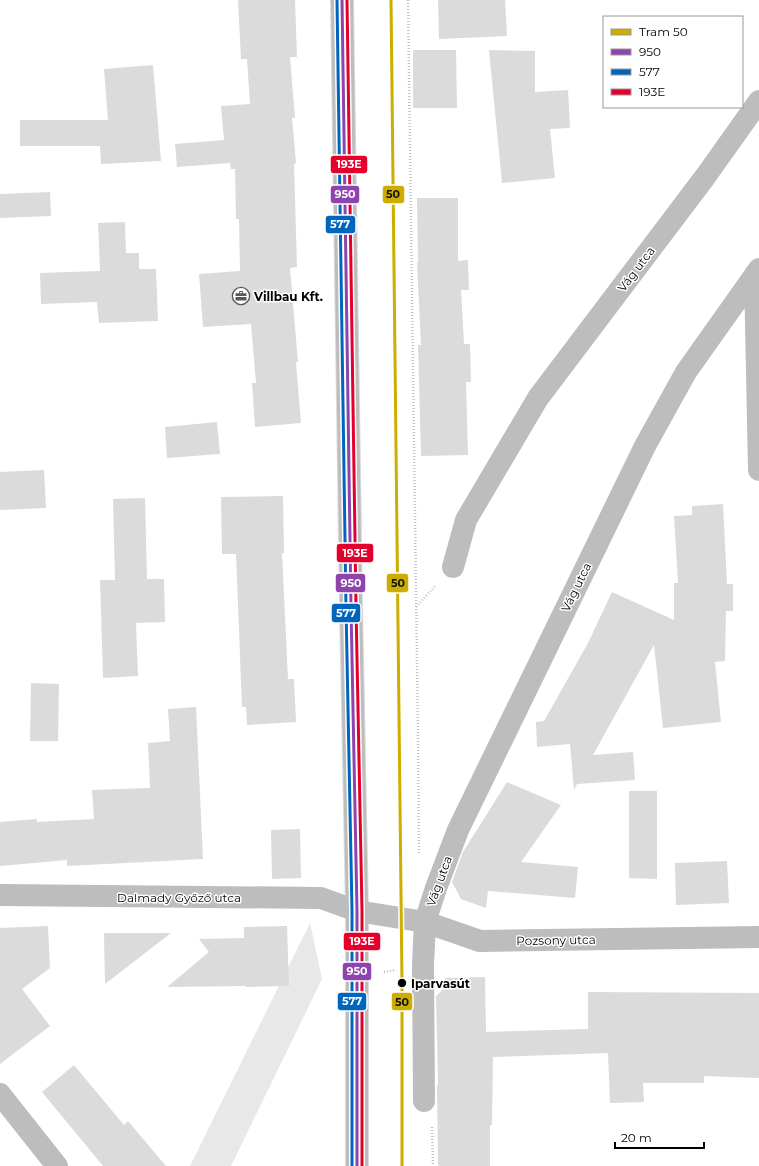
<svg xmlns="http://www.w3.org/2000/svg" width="759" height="1166" font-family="Montserrat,sans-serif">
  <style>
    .green { fill: #e8e8e8 }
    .building { fill: #dbdbdb }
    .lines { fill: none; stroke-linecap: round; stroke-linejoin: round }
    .major-casing { stroke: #dbdbdb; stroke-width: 24 }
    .path { stroke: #c2c2c2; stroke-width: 2.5; stroke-dasharray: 1 2; stroke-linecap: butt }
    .minor { stroke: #bdbdbd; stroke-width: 22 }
    .major { stroke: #bdbdbd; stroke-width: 22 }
    .bus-1-casing { stroke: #fff; stroke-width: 6 }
    .bus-2-casing { stroke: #fff; stroke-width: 6 }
    .bus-3-casing { stroke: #fff; stroke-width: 6 }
    .bus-1 { stroke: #8e44ad; stroke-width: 3 }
    .bus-2 { stroke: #0065bd; stroke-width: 3 }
    .bus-3 { stroke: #e4002b; stroke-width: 3 }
    .tram-1-casing { stroke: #fff; stroke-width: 6 }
    .tram-1 { stroke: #ccad00; stroke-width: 3 }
    .stop-dot { fill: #000; stroke: #fff; stroke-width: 1.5 }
    .labels { text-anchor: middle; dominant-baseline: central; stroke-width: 3; stroke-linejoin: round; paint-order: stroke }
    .street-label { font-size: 12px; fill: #000; stroke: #fff }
    .poi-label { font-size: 12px; font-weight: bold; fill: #000; stroke: #fff; text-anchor: start }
    .stop-label { font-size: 12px; font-weight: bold; fill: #000; stroke: #fff; text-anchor: start }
    .line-badge { stroke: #fff; stroke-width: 1.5 }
    .badge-label { font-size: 11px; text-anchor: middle; font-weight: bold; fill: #fff }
    .pale-badge-label { font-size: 11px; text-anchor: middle; font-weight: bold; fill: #111 }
  </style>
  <rect width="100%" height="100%" fill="#fff"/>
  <path class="green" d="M310,923L322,979L231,1166H190Z"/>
  <path class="building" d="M238,0H295L297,57H290L295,118H292L296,163L294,164L297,267L290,268L298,362H296L301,423L255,427L252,383H256L251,324L203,327L199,274L240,271L239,219H236L235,169H231L230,163L177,167L175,144L224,140L221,106L250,104L247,59H241Z
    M438,0H505L507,36L439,39Z
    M413,50H456L457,108H413Z
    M489,50L535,51V92L568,90L570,128L550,129L555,178L502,183Z
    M153,65L161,161L101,164L100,146H20V120H108L104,69Z
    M50,192L51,216L0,218V194Z
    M417,198H458V261L468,260L469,290H461L464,344H470L471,382H466L468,455L421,456L418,345H421L417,263L418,262Z
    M125,222L126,253H139V269H156L158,321L99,323L97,302L41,304L40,273L100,271L98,223Z
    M217,422L220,454L167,458L165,427Z
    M44,470L46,508L0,510V472Z
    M283,496L284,553H282L288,679H294L296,722L247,725L246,707H242L236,554H222L221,497Z
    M145,498L147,579H164L165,622L136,623L138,676L103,678L100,580H115L113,499Z
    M723,504L727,584H733V611H726L725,661L715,662L721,722L663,728L654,645L593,755L633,752L635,780L577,784L574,790L570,744L537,747L536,722L544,721L588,643L612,592L674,620V583H678L674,516L692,515V506Z
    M31,683L59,684L58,741H30Z
    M196,707L203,859L67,866V860L0,866V822L37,819V822L94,819L92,790L150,788L148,743L170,741L168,709Z
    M507,782L561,805L521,862L578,867L575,898L488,891L486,908L461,899L452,882L463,852Z
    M629,791H657V879L629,878Z
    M300,829L301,878L272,879L271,830Z
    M727,861L729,903L676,905L675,863Z
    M48,926L50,968L22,989L50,1026L0,1064V928Z
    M287,926L289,986L246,987V986L167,987L209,952L199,939L244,938V927Z
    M104,933H171L105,984Z
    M485,977L486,1032L588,1029V992L759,993V1078L704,1076V1083H643L644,1102L610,1103L608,1053L493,1057L492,1125H490V1166H438L437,1085H438L436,996L445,987V978Z
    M74,1065L124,1125L128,1121L166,1166H103L42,1092Z"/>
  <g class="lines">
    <defs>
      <path id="major" d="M342,0L351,607L357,911V1166"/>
    </defs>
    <use href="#major" class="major-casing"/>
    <path class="path" d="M408,0L418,736L419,854
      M416,607L436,585
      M384,972L396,970
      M432,1127L433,1166"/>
    <path class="minor" d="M755,274L759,470
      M453,567L466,520L538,398L705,177L759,101
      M0,895L321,898L357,911L425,922L480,941L759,937
      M0,1094L57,1166
      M424,1101L423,965L425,922L436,888L458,830L645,446L686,372L759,269"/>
    <use href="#major" class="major"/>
    <defs>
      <path id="bus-1" d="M342,0L351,607L357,911V1166"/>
      <path id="bus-2" d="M337,0L346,607L352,911V1166"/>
      <path id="bus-3" d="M347,0L356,607L362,911V1166"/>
    </defs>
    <use href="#bus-1" class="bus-1-casing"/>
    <use href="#bus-2" class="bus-2-casing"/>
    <use href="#bus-3" class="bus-3-casing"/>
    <use href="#bus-1" class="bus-1"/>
    <use href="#bus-2" class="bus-2"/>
    <use href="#bus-3" class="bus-3"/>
    <defs>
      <path id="tram-1" d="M391,0L402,983V1166"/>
    </defs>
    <use href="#tram-1" class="tram-1-casing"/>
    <use href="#tram-1" class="tram-1"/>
  </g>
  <defs>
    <symbol id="office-ring" viewBox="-11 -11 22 22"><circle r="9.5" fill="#fff" stroke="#595959" stroke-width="1.5"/><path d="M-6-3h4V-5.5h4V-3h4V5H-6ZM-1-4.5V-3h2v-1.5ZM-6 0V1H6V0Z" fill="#595959"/></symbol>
  </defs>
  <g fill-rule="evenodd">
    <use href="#office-ring" x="231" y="286" width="20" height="20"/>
  </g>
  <circle class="stop-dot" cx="402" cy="983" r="5"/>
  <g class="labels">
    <g class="street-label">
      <text transform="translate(636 269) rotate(-53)">Vág utca</text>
      <text transform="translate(576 587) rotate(-64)">Vág utca</text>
      <text transform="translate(439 881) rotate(-70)">Vág utca</text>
      <text x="179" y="897">Dalmady Győző utca</text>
      <text transform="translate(556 940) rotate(-1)">Pozsony utca</text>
    </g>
    <g class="poi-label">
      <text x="254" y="296">Villbau Kft.</text>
    </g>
    <g class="stop-label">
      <text x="411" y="983">Iparvasút</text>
    </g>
  </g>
  <g class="line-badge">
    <rect x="330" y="155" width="38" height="19" rx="4" fill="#e4002b"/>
    <rect x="382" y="185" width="23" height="19" rx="4" fill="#ccad00"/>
    <rect x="330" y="185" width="30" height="19" rx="4" fill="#8e44ad"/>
    <rect x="325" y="215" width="31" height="19" rx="4" fill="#0065bd"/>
    <rect x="336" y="543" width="38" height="20" rx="4" fill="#e4002b"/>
    <rect x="386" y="573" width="23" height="20" rx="4" fill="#ccad00"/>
    <rect x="335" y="573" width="31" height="20" rx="4" fill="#8e44ad"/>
    <rect x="331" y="603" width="30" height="20" rx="4" fill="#0065bd"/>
    <rect x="343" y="932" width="38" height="19" rx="4" fill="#e4002b"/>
    <rect x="342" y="962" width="30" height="19" rx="4" fill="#8e44ad"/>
    <rect x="337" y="992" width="30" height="19" rx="4" fill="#0065bd"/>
    <rect x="391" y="992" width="22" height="19" rx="4" fill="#ccad00"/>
  </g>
  <g class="badge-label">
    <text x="349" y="168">193E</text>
    <text x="345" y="198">950</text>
    <text x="340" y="228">577</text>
    <text x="355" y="557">193E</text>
    <text x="351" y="587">950</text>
    <text x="346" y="617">577</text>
    <text x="362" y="945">193E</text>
    <text x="357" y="975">950</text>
    <text x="352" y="1005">577</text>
  </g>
  <g class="pale-badge-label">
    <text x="393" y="198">50</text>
    <text x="398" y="587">50</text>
    <text x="402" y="1006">50</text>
  </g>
  <rect x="603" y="16" width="140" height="92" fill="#ffffff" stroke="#999999"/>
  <rect x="611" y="29" width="20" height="6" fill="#ccad00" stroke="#999999"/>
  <text x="639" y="36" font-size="12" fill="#000000">Tram 50</text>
  <rect x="611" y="49" width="20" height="6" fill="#8e44ad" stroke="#999999"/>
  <text x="639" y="56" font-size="12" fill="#000000">950</text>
  <rect x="611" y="69" width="20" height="6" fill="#0065bd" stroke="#999999"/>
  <text x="639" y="76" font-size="12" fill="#000000">577</text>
  <rect x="611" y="89" width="20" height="6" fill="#e4002b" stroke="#999999"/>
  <text x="639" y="96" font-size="12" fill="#000000">193E</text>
  <path d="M615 1142v6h89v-6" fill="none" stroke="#000000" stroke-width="2"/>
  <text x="621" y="1142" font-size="12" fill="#000000" stroke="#ffffff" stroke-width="3" paint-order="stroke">20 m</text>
</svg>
